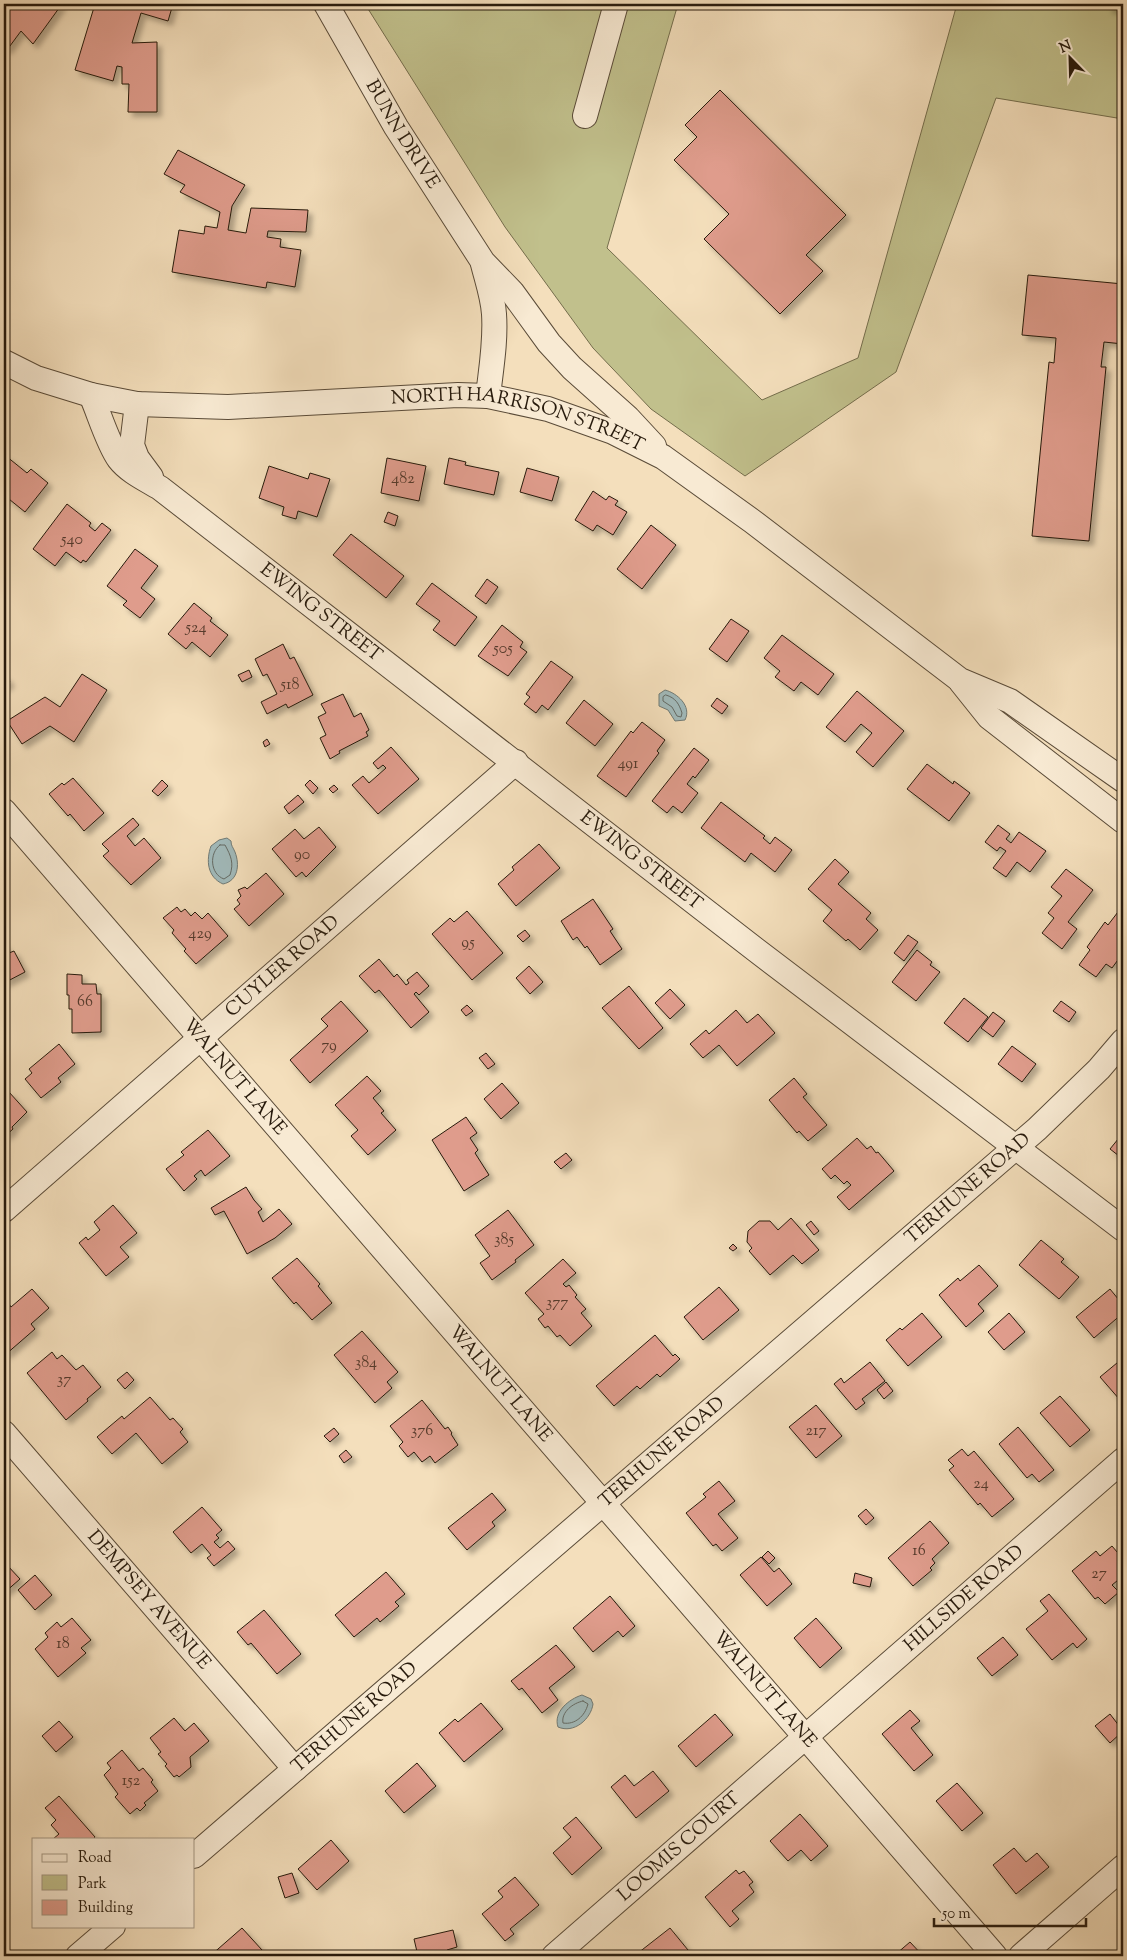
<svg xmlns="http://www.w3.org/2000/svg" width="1127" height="1960" font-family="'Sorts Mill Goudy',serif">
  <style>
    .green { fill: #c1c08c; stroke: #746d4c }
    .water { fill: #a1babb; stroke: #707a75 }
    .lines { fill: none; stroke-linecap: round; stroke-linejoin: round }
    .shore { stroke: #646a64; stroke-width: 1 }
    .building { fill: #df9c8c; stroke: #271a0c; filter: url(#shadow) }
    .minor-casing { stroke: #5a4b38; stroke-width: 26 }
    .minor { stroke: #f8ead3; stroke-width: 24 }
    .labels { text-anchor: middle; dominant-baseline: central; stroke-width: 4; stroke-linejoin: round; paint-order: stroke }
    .number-label { font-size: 16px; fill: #553a2c }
    .street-label { font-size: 19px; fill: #271a0c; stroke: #f8ead3 }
  </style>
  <defs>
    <filter id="shadow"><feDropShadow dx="4.5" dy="4.5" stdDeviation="2.5" flood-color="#0004"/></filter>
  </defs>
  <rect width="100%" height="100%" fill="#f4dfbc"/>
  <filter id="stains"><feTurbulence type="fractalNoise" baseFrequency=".004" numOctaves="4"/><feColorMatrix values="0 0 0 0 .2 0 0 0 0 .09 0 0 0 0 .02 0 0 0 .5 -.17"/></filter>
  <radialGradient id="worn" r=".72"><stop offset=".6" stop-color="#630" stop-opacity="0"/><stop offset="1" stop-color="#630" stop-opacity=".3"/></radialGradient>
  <path class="green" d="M365,4H678L607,248L762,400L858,358L957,4H1123V119L996,98L896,372L745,476L651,409L593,348L505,227Z"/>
  <path class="water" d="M665,690C677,693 692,706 685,720L675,721L668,710L659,706V694Z
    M227,838L231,841C231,846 233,847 235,852C240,865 238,881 223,884C207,877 206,860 211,846L219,840Z
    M582,1695L591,1699L593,1704C591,1719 574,1734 558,1727C553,1712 569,1699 582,1695Z"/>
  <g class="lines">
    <path class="shore" d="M666,695C676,698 679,704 682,713L681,717L677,716L672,707L663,701V697Z
      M220,845H225C231,856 234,863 230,875L224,879C210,874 209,853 220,845Z
      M583,1701L588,1704C585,1716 575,1725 563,1723C561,1712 573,1703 583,1701Z"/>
  </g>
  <path class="building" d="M4,4H62L33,44L21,31L7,50L4,48Z
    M95,4H173L168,21L141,13L132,43L157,42V112H128L129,84H122V67L117,66L113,81L75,70Z
    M1108,4H1123V9H1108Z
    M720,90L846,215L806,255L823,271L780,314L704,239L729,214L674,160L697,137L685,125Z
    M178,150L245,185L232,206L228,230L246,233L251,208L308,210L306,232L268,231L267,237L281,239L280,247L301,250L295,287L267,282L266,288L172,272L179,230L204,234L205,226L217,228L220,212L180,192L185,185L164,174Z
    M1028,275L1123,284V344L1104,342L1101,367H1106L1089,541L1032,536L1049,362L1054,363L1056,338L1022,335Z
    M6,456L27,473L31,469L48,483L25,512L4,495V459Z
    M387,458L426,466L419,501L381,493Z
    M449,458L466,462L465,465L499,472L494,495L444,484Z
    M269,466L308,479L310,473L330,479L317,517L298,511L296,519L282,515L284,507L259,498Z
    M527,468L559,477L552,501L520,492Z
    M593,491L606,500L609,496L618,501L615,505L627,512L613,535L597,525L593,531L575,520Z
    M67,504L91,523L89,526L95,531L102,523L111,530L86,562L83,560L81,563L66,552L55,566L33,549Z
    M388,512L398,516L395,526L384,522Z
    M651,525L676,545L642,589L617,569Z
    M351,534L404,576L386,598L333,555Z
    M135,549L158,566L141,588L155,599L140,618L123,605L127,601L107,586Z
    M487,579L498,587L486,604L475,596Z
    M432,583L477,617L455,646L433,630L440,621L416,604Z
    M194,603L212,618L210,621L228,635L210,657L192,642L186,649L168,634Z
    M731,619L749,631L727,662L709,649Z
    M502,625L523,642L520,647L527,652L508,676L478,656Z
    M782,635L834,674L818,695L801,682L794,691L775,677L780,671L764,658Z
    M283,644L290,659L294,657L313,695L288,708L286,704L267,714L261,702L277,694L267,674L263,676L255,659Z
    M551,661L573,677L548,710L542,705L536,713L524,704L530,697L526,694Z
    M249,670L252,677L242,682L238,675Z
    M82,674L107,690L74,742L50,726L22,744L7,721L45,697L60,707Z
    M4,675L10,682L4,688Z
    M857,691L904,731L873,767L856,752L872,733L861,724L845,742L826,727Z
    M343,694L354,717L361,713L369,730L366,732L368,736L339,751L340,753L330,759L320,738L326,735L318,717L326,713L321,704Z
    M717,698L728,706L722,714L711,706Z
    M584,700L613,724L595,746L566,723Z
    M642,722L665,740L657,751L659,753L626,797L597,776L631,731L633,733Z
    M267,739L270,744L265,747L263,742Z
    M391,747L419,779L378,814L352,785L363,776L369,783L386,768L383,765L378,769L373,763Z
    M694,748L709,760L695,778L693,776L687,784L698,793L682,813L673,806L667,813L652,801Z
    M927,764L953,784L954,781L970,793L949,821L907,789Z
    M73,778L104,813L84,831L70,814L68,816L49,794L62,783L64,785Z
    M162,780L168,786L158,796L152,791Z
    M310,780L318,788L313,794L305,785Z
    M334,785L338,789L333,793L329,789Z
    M298,795L304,802L289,814L284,807Z
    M721,802L765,836L763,838L770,844L775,837L792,850L775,872L751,853L745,862L701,828Z
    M133,818L139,825L127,836L135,846L144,838L161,858L131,885L103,856L109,851L102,844Z
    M998,825L1010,834L1006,839L1011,843L1019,832L1046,851L1030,872L1017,862L1006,877L993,868L1006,851L1000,847L997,851L985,842Z
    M319,827L336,847L306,877L302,872L296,877L272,849L295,829L304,839Z
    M539,844L560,868L516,906L498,884L514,870L512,867Z
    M835,859L849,872L838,884L871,913L866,919L878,930L860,950L848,939L846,941L823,921L832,910L808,889Z
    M1066,869L1093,890L1068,922L1077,929L1062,949L1042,933L1054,918L1048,913L1062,896L1051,887Z
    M266,873L284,894L249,926L234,909L240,904L237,900L241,896L238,890L245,887L247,889Z
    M593,899L613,929L610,931L622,949L600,965L587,946L585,948L577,937L573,940L561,921Z
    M177,907L181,912L185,909L191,916L195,912L202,919L208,913L228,936L196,964L184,951L186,949L172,933L174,930L163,918Z
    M1121,908L1123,909V953L1112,968L1106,964L1096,977L1079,965L1090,950L1087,947L1105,922L1108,925Z
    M467,911L503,953L472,980L432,934L450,918L454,922Z
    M525,930L530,936L523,942L517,936Z
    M908,935L918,942L904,961L894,953Z
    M4,943L9,953L14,951L25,972L4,983Z
    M917,950L932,962L930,965L940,972L916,1001L892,982Z
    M379,959L394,977L397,974L406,985L409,983L407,980L417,972L429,986L419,995L416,992L414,994L429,1012L411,1028L379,990L375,993L359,976Z
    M529,966L543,982L530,994L516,978Z
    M67,974L82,975V984H96L97,994H101V1032L72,1033V1009H69V995H67Z
    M629,986L663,1028L639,1049L602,1008Z
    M670,989L685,1005L670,1019L655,1003Z
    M964,998L988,1017L968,1042L944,1023Z
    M341,1001L368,1031L310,1083L290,1060L328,1026L321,1019Z
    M1061,1001L1076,1012L1069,1022L1053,1011Z
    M467,1005L473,1011L466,1016L461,1010Z
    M736,1010L747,1023L758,1014L775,1033L737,1066L719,1045L703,1058L690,1044L706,1030L709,1034Z
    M993,1012L1005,1021L993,1037L981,1028Z
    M59,1044L75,1064L58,1078L61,1082L41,1098L25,1079L32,1073L29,1069Z
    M1012,1046L1036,1064L1022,1082L998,1064Z
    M486,1053L495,1064L488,1069L479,1058Z
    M367,1076L381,1091L373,1098L384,1111L381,1113L396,1130L368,1155L351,1136L358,1130L335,1105Z
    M794,1078L807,1094L803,1097L827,1125L808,1141L799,1131L797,1133L769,1100Z
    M502,1083L519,1103L501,1119L484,1099Z
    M9,1092L27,1112L12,1127L13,1129L4,1137V1096Z
    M466,1117L477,1133L470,1138L478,1150L475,1153L489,1175L464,1191L432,1140Z
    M208,1130L230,1156L205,1176L201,1170L194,1176L197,1179L184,1191L166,1169L184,1155L181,1152Z
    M1123,1133V1159L1110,1149Z
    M857,1138L867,1149L871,1146L876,1153L878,1152L894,1171L849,1210L837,1197L851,1185L847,1181L844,1184L835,1175L831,1179L822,1169Z
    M566,1153L572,1160L561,1169L554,1162Z
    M246,1187L254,1200L262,1209L258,1212L263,1222L279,1209L292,1224L275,1238L247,1254L224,1211L215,1215L211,1208Z
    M113,1205L137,1233L120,1247L129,1257L106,1276L79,1243L86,1237L88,1240L100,1230L94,1222Z
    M508,1210L534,1245L515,1260L516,1262L492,1280L480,1263L490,1256L475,1235Z
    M791,1218L819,1250L802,1264L793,1255L770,1275L749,1251L752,1248L747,1242L748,1231L759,1221H770L778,1230Z
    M811,1221L819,1231L814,1235L806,1225Z
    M1041,1240L1064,1259L1061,1262L1079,1277L1059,1299L1019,1265Z
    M733,1244L737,1248L733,1251L729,1248Z
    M297,1258L320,1284L318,1286L332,1303L312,1320L296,1302L294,1304L272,1278Z
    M563,1259L576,1273L563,1284L566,1287L569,1285L577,1295L575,1297L586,1309L581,1313L592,1326L570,1346L560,1335L557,1337L548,1326L545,1328L538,1319L544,1314L525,1293Z
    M979,1265L998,1286L978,1304L984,1311L966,1327L939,1295L958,1278L960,1281Z
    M719,1287L739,1310L703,1340L684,1317Z
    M32,1289L49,1308L31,1324L35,1329L5,1355L4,1308L9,1304L11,1307Z
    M1110,1289L1123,1305V1313L1094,1338L1076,1317Z
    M922,1313L942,1337L908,1366L886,1340L900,1328L902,1330Z
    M1009,1313L1025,1332L1004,1350L988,1332Z
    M362,1331L398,1372L387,1382L392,1388L375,1403L334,1355Z
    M655,1335L673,1356L675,1354L680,1359L660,1377L657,1374L640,1389L637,1386L614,1406L596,1386Z
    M52,1352L57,1359L62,1355L76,1370L83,1365L101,1387L87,1399L88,1401L66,1420L27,1373Z
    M1123,1358V1397L1120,1400L1100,1377Z
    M870,1362L885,1381L862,1399L865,1403L856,1410L834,1384L841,1378L844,1383Z
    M127,1372L134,1380L125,1389L117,1380Z
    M886,1382L893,1391L884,1399L877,1390Z
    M1060,1396L1090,1430L1070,1447L1040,1413Z
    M150,1397L170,1420L173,1418L183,1429L180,1432L188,1442L162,1464L136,1433L112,1454L97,1437L122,1416L124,1419Z
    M422,1400L445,1429L448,1427L452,1433L451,1434L458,1445L435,1463L430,1456L422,1462L414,1452L408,1457L399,1446L403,1442L390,1426Z
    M816,1405L842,1436L816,1458L789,1427Z
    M1018,1427L1054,1470L1039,1482L1032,1474L1027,1478L999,1444Z
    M334,1428L339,1434L330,1442L324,1436Z
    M962,1449L968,1456L974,1451L1014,1499L992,1517L980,1503L978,1505L949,1470L954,1466L948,1460Z
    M346,1450L352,1457L344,1463L339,1456Z
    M719,1481L735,1501L718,1514L738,1538L722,1551L716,1544L713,1546L686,1513L706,1497L703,1494Z
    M492,1493L506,1510L492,1522L495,1526L467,1550L448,1528Z
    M202,1507L222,1530L216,1535L219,1538L214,1542L220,1548L228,1541L235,1549L214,1566L207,1558L211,1555L202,1544L191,1553L173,1532Z
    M866,1509L874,1518L866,1525L858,1516Z
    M930,1521L949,1543L932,1559L935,1563L930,1568L932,1570L913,1586L888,1558Z
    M1112,1546L1123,1559V1576L1112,1585L1119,1592L1105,1604L1098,1597L1095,1599L1072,1571L1096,1551L1100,1556Z
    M768,1551L775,1558L769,1564L762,1557Z
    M761,1557L774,1572L779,1568L792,1584L767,1606L740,1575Z
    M7,1565L20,1579L4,1593V1568Z
    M386,1572L405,1594L395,1602L399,1606L380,1622L377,1618L354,1637L335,1615Z
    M855,1573L872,1578L870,1587L853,1583Z
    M35,1575L52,1595L35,1610L18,1590Z
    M1049,1594L1087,1639L1077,1648L1073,1643L1052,1660L1026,1629L1048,1611L1040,1601Z
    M610,1596L635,1626L623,1637L618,1631L593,1652L573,1628Z
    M264,1610L301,1654L277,1674L251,1643L248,1645L237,1632Z
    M72,1618L91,1640L81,1648L86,1653L58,1677L35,1649L48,1637L45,1633L57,1622L61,1627Z
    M816,1618L842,1648L820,1668L794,1638Z
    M1003,1637L1018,1655L992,1676L977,1658Z
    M556,1645L575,1667L549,1688L558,1700L542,1713L522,1688L519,1690L511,1681Z
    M481,1703L503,1729L464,1762L439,1733L455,1719L458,1722Z
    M910,1710L920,1721L911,1728L933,1755L914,1771L882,1734Z
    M715,1714L733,1735L696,1767L678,1746Z
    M1110,1714L1123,1731L1110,1743L1095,1726Z
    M174,1718L185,1731L194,1723L209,1741L190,1757L191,1767L179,1777L177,1775L174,1777L165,1766L167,1764L158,1754L161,1752L150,1738Z
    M59,1721L73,1737L56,1752L42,1736Z
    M122,1750L139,1771L143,1768L153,1780L151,1782L158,1791L144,1803L146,1805L140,1811L137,1808L130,1814L115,1797L118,1794L104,1775L111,1768L107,1763Z
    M417,1763L436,1786L404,1813L385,1791Z
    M653,1771L669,1791L636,1818L611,1787L625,1775L634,1786Z
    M957,1783L983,1813L962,1831L936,1801Z
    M59,1796L95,1837L93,1839H53L59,1834L51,1825L56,1820L45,1808Z
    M800,1814L828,1846L811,1861L801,1850L788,1861L770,1841Z
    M576,1817L602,1848L572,1875L553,1853L571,1837L563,1828Z
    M331,1840L349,1861L317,1890L298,1869Z
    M1014,1848L1026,1862L1037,1853L1049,1867L1016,1894L993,1865Z
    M736,1870L739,1874L744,1871L753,1882L749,1885L754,1892L732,1911L739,1919L730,1927L705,1897Z
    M292,1873L299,1893L285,1898L278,1877Z
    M515,1877L539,1905L510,1929L514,1934L505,1941L482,1914L503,1897L498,1891Z
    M242,1928L262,1950L255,1956H210Z
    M670,1928L688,1950L680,1956H641L638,1953Z
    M453,1930L457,1947L447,1950L449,1956H418L414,1939Z
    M910,1942L923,1956H897L896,1954Z
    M1123,1945V1956H1103L1108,1952L1112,1956Z"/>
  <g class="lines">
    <defs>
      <g id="minor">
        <path id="s1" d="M326,4L396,127L483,262L512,292L549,343L572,368L628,418L654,446"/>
        <path d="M585,116L616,4"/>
        <path d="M483,264C487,280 493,297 494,314C496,341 491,369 488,396"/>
        <path id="s2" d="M4,362L36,378L91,395L137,404L228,407L458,395L488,396L548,409L613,432L663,457L752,521L960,680L1010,701L1123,780"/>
        <path id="s3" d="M91,395C99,413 108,444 119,459C129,472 147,480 160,488L756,950L1123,1229"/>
        <path d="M137,404L132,445L137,458L151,477"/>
        <path d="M961,682L989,717L1123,821"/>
        <path id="s4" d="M4,811L995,1956"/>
        <path id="s5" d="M4,1210L516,762"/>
        <path id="s6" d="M4,1433L295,1769"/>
        <path id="s7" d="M194,1856L1037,1129L1099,1069L1123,1041"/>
        <path d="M78,1956L113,1926"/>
        <path id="s8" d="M554,1956L1123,1460"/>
        <path d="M1021,1956L1123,1867"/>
      </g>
    </defs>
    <use href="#minor" class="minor-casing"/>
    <use href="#minor" class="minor"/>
  </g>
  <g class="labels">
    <g class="number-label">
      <text x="403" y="479">482</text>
      <text x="72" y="540">540</text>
      <text x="196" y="628">524</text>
      <text x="503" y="649">505</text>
      <text x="290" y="685">518</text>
      <text x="628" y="764">491</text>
      <text x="302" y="855">90</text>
      <text x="200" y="934">429</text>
      <text x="468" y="943">95</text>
      <text x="85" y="1002">66</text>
      <text x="329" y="1046">79</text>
      <text x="504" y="1240">385</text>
      <text x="557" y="1303">377</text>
      <text x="366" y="1363">384</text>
      <text x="64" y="1380">37</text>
      <text x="422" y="1431">376</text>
      <text x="816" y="1431">217</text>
      <text x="981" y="1484">24</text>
      <text x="919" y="1551">16</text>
      <text x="1099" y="1574">27</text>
      <text x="63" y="1644">18</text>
      <text x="131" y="1781">152</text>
    </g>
    <g class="street-label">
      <text stroke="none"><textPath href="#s1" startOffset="151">BUNN DRIVE</textPath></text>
      <text stroke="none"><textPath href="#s2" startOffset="525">NORTH HARRISON STREET</textPath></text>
      <text stroke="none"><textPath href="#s3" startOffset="324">EWING STREET</textPath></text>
      <text stroke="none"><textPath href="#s3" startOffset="729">EWING STREET</textPath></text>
      <text stroke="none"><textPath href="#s5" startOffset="370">CUYLER ROAD</textPath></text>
      <text stroke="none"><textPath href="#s4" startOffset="352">WALNUT LANE</textPath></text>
      <text stroke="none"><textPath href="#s7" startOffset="1022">TERHUNE ROAD</textPath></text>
      <text stroke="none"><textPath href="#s4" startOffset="758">WALNUT LANE</textPath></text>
      <text stroke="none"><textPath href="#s7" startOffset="618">TERHUNE ROAD</textPath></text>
      <text stroke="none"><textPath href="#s8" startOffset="544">HILLSIDE ROAD</textPath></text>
      <text stroke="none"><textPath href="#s6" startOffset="221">DEMPSEY AVENUE</textPath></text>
      <text stroke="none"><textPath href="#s4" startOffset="1162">WALNUT LANE</textPath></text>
      <text stroke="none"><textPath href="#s7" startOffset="212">TERHUNE ROAD</textPath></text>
      <text stroke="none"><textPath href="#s8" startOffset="166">LOOMIS COURT</textPath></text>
    </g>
  </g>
  <rect width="1127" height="1960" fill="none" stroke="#f4dfbc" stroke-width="20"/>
  <rect x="5" y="5" width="1117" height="1950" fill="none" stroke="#271a0c" stroke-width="2.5"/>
  <rect x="10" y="10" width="1107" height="1940" fill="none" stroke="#271a0c"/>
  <rect x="32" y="1838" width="162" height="90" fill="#f8ead3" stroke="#a49783"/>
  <rect x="42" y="1854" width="25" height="8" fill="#f8ead3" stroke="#a49783"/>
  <text x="78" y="1862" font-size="15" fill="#271a0c">Road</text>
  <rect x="42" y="1875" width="25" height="15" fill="#c1c08c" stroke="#a49783"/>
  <text x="78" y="1888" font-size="15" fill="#271a0c">Park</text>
  <rect x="42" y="1900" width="25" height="15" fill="#df9c8c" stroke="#a49783"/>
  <text x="78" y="1912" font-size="15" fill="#271a0c">Building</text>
  <g transform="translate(1070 58) rotate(337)" stroke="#f8ead3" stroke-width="4" paint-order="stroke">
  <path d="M0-4L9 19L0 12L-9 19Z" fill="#271a0c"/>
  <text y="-8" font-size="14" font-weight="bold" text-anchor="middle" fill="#271a0c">N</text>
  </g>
  <path d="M934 1918v8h152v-8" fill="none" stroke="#271a0c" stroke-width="2.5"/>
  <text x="942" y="1918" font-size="15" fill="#271a0c" stroke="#f8ead3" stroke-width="4" paint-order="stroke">50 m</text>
  <rect width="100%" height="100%" filter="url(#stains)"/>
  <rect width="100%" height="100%" fill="url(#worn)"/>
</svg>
